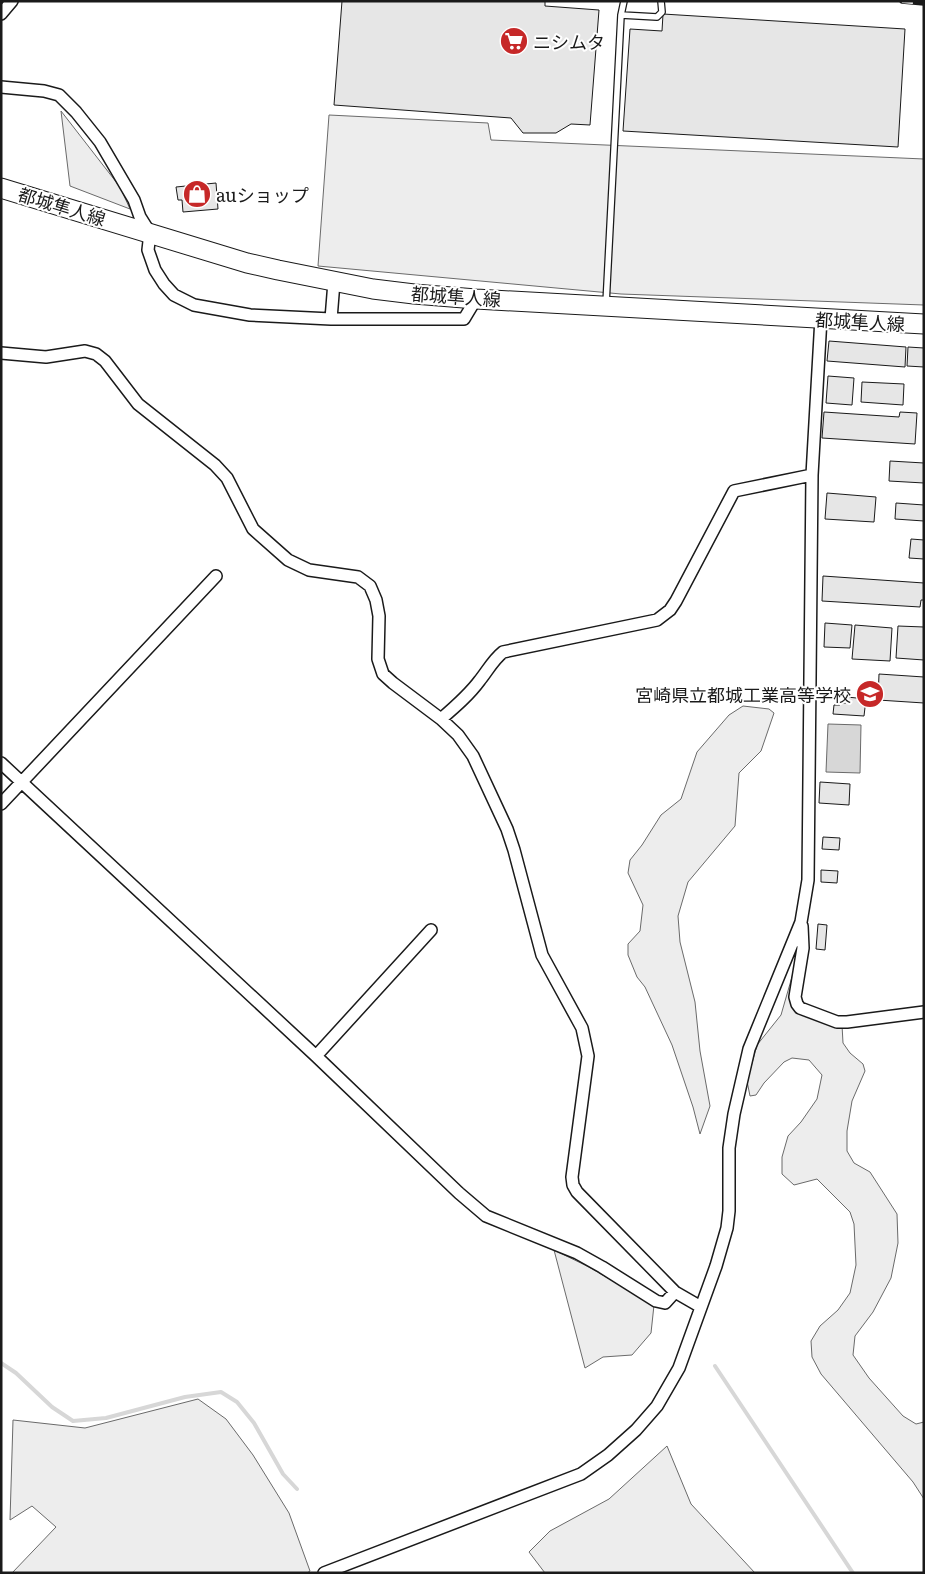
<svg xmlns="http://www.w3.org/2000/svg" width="925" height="1574" font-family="Literata,'Noto Sans JP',serif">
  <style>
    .built { fill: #ededed; stroke: #6a6a6a }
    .water { fill: #d7d7d7; stroke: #6a6a6a }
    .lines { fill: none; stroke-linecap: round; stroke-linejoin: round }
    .stream { stroke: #d7d7d7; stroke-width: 4 }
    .building { fill: #e6e6e6; stroke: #1a1a1a }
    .service-casing { stroke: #1a1a1a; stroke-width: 8 }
    .minor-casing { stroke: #1a1a1a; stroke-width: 14 }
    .primary-casing { stroke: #1a1a1a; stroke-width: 21 }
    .service { stroke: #fff; stroke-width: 5.5 }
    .minor { stroke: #fff; stroke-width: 11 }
    .primary { stroke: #fff; stroke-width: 19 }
    .rail-casing { stroke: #1a1a1a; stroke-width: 5.5 }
    .rail { stroke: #fff; stroke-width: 4; stroke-dasharray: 11; stroke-linecap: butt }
    .labels { text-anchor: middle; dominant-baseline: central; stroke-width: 4; stroke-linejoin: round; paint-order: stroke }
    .poi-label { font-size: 18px; fill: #1a1a1a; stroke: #fff; text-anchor: start }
    .street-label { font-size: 18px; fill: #1a1a1a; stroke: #fff }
  </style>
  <rect width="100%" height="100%" fill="#fff"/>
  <path class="built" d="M61,111L120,187L130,209L70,186Z
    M329,115L488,123L491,140L924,159V305L621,294L318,266Z
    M743,706L769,709L774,713L761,751L739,773L735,826L688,882L678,916L680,942L695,1002L700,1051L710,1106L700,1134L693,1107L672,1045L645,987L637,977L628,955V944L640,931L643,905L628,873L630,860L642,845L661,815L681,799L697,752L729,715Z
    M798,956L792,998L842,1025L843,1043L850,1053L863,1064L865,1071L852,1101L847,1131V1151L854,1163L870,1172L897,1214L898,1243L891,1278L873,1312L855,1336L853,1355L869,1378L903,1416L916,1424L924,1422V1499L913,1482L821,1374L812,1357L811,1341L820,1326L838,1310L850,1293L856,1265L854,1224L850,1212L817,1179L794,1185L782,1174V1157L788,1136L801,1122L817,1099L822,1075L809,1060L792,1058L784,1062L764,1083L756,1095L750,1096L747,1081L757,1045L781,1015Z
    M554,1250L589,1267L654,1305L651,1333L632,1355L603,1357L585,1368Z
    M198,1399L226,1419L253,1455L289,1513L310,1571L307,1573H12L56,1527L32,1506L10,1520L13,1420L85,1428Z
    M667,1446L691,1504L755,1573H545L529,1552L550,1531L609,1499Z"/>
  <path class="water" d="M828,724L861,725L860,773L826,772Z"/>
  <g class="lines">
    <path class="stream" d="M1,1363L16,1373L52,1407L73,1421L106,1418L185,1397L221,1392L237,1402L254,1423L283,1474L297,1489
      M715,1366L853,1573"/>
  </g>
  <path class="building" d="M342,1H545V6L599,10L590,125L571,124L556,133H523L511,118L334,105Z
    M663,14L905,29L898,147L623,131L630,29L662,31Z
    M216,183L218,209L183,212L182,200H178L176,187Z
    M829,341L906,347L905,367L827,361Z
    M908,347L924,348V367L907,366Z
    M828,376L854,378L852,405L826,403Z
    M862,382L904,384L903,405L861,402Z
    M824,412L899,417L900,412L917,413L915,444L822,438Z
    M890,461L924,463V483L889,481Z
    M827,493L876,497L874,522L825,519Z
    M896,503L924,505V521L895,519Z
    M911,539L924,540V559L909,558Z
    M823,576L924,583V600H921L920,607L822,601Z
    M825,623L852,625L850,648L824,647Z
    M855,625L892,628L890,661L852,659Z
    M898,626L924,627V660L896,658Z
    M879,674L924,677V703L878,700Z
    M847,697L866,699L864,716L833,714L834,705H840V703H846Z
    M820,782L850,784L849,805L819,803Z
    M823,837L840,838L839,850L822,849Z
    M821,870L838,871L837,883L821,882Z
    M818,924L827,925L825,950L816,949Z"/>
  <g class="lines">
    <defs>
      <path id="service" d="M621,15L657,17L662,12L661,1
        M606,304L621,15L624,1"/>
      <path id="minor" d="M1,14L12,1
        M1,87L44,91L59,95L76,112L100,142L134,200L140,217L150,233L148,250L155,270L164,284L174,295L194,305L250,315L331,319H464L476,299
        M331,319L334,282
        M1,353L46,357L85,351L96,354L105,361L138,404L215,465L227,478L253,529L288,560L309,570L358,577L370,586L376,600L379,616L378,659L383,674L393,683L441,719L458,735L473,756L507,829L514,850L542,955L582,1028L588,1056L572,1177L573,1185L577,1192L675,1292L701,1307
        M441,719C455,707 469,695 480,680C488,670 493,660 503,652L657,620L670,610L676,601L734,491L812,475
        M1,763L316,1056L459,1193L486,1216L577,1253L602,1267L656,1301L665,1303L675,1292
        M1,804L216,576
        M802,926L803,948L795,997L797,1004L800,1008L837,1022H847L924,1012
        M316,1056L431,930
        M324,1573L581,1474L608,1455L636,1430L657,1406L679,1368L716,1266L727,1228L729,1211V1148L734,1114L749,1049L801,922L808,880L812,475L821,318"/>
      <path id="primary" d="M1,188L247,263L278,270L373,289L414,294L476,299L924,324"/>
    </defs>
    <use href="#service" class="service-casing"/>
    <use href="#minor" class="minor-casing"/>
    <use href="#primary" class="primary-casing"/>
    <use href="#service" class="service"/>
    <use href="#minor" class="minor"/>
    <use href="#primary" class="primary"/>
    <defs>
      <path id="rail" d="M902,1L924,3"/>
    </defs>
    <use href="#rail" class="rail-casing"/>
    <use href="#rail" class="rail"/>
  </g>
  <defs>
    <symbol id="supermarket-disc" viewBox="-11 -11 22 22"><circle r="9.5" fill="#c62828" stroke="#fff"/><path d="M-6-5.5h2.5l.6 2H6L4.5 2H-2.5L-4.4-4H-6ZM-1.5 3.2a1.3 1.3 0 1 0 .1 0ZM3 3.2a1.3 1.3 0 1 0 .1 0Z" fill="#fff"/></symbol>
    <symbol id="shop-disc" viewBox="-11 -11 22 22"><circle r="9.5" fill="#c62828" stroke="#fff"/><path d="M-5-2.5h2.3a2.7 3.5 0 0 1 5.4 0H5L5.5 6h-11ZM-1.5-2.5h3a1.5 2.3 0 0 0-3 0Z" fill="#fff"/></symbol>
    <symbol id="school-disc" viewBox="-11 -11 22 22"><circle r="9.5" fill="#c62828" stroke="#fff"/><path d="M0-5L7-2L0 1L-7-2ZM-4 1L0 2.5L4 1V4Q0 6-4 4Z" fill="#fff"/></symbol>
  </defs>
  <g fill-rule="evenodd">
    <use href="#supermarket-disc" x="498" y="25" width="32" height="32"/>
    <use href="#shop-disc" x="181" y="178" width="32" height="32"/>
    <use href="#school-disc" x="854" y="678" width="32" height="32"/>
  </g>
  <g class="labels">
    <g class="poi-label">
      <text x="533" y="41">ニシムタ</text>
      <text x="216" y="194">auショップ</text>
      <text x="851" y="694" text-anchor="end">宮崎県立都城工業高等学校</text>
    </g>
    <g class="street-label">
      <text transform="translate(62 206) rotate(17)">都城隼人線</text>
      <text transform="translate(456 296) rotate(4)">都城隼人線</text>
      <text transform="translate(860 321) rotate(3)">都城隼人線</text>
    </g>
  </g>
  <rect width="925" height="1574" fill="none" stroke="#1a1a1a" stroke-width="5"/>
</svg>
